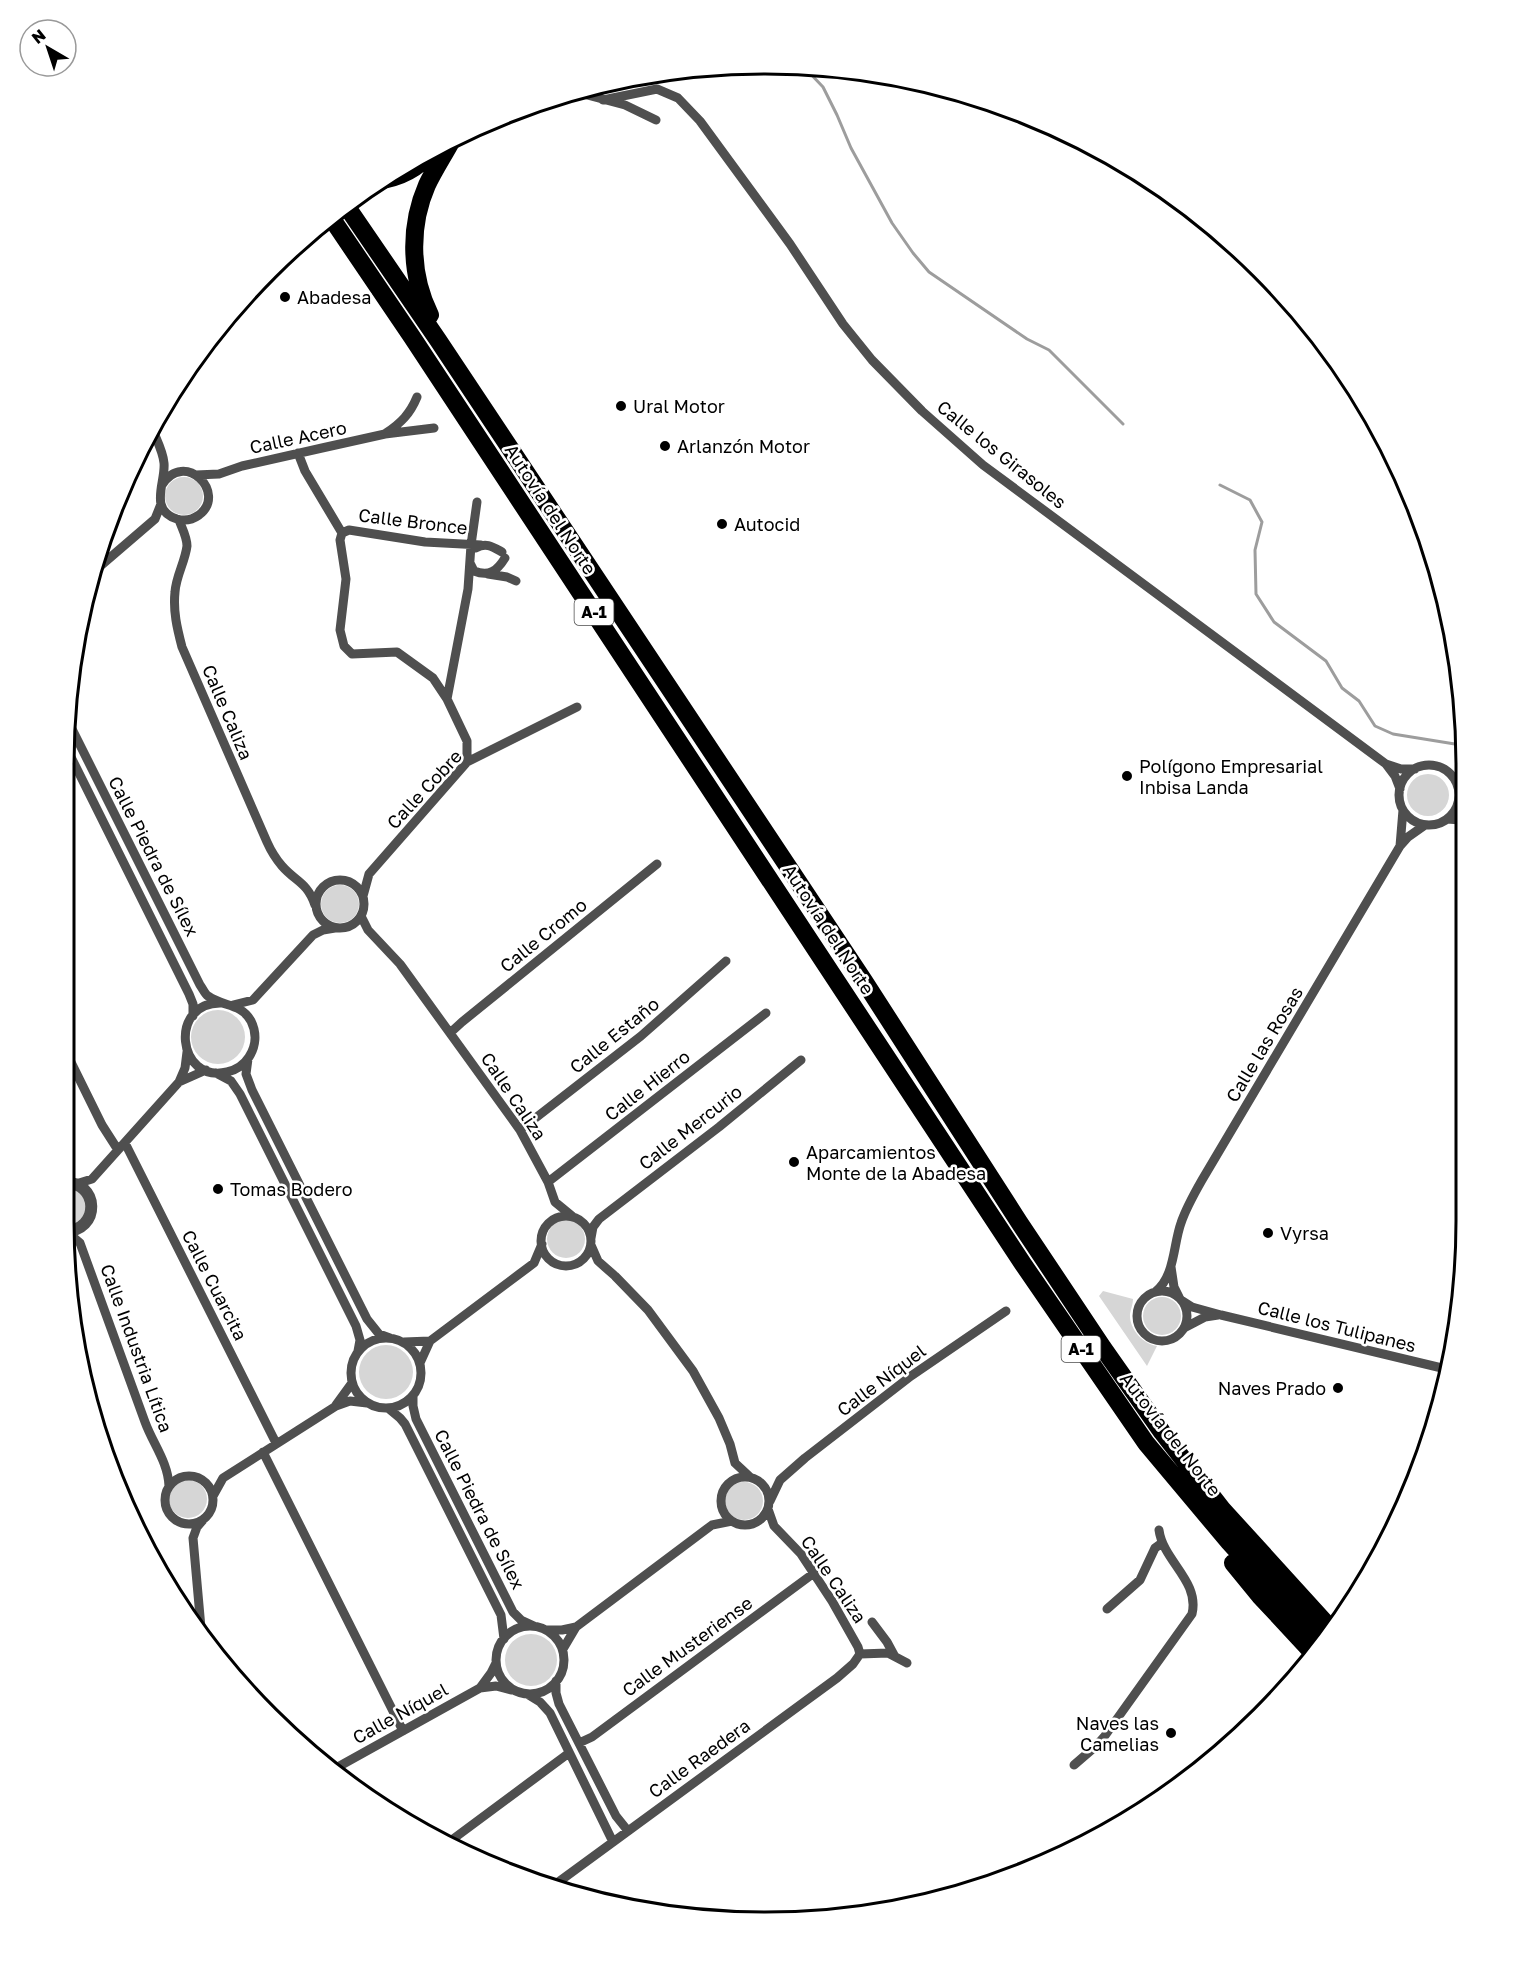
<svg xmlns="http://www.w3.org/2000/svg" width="1530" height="1985" font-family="'Golos Text',sans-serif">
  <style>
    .green { fill: #d6d6d6 }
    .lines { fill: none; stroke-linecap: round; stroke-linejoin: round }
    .stream { stroke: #9d9d9d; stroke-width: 3 }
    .minor { stroke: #4f4f4f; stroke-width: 9 }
    .tertiary { stroke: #4f4f4f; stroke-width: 12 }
    .motorway { stroke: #000; stroke-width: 18 }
    .poi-dot { fill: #000; stroke: #fff; stroke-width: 2 }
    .labels { text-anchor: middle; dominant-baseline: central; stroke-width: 5; stroke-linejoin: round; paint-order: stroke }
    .shield { fill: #fff; stroke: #4c4c4c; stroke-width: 1.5 }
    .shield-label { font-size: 16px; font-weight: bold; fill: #000 }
    .poi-label { font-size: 18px; fill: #000; stroke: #fff; text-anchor: start }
    .street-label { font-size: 18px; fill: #000; stroke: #fff }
    .rim { fill: none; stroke: #000; stroke-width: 3 }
  </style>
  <rect width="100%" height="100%" fill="#fff"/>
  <path class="green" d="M165 496a19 19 0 1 1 38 0a19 19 0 1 1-38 0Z
    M1407 795a21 21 0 1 1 42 0a21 21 0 1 1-42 0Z
    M321 904a19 19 0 1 1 38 0a19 19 0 1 1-38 0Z
    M191 1037a27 27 0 1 1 54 0a27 27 0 1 1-54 0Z
    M63,1188C66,1189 70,1188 73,1189C94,1195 88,1226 64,1225Z
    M547 1239a19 19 0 1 1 38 0a19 19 0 1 1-38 0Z
    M1103,1291L1133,1299C1133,1304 1131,1308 1130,1314C1129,1329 1143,1344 1157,1346L1147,1366L1099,1296Z
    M1143 1316a19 19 0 1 1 38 0a19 19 0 1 1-38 0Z
    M359 1372a27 27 0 1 1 54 0a27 27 0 1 1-54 0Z
    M169 1499a19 19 0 1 1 38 0a19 19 0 1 1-38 0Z
    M725 1501a19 19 0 1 1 38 0a19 19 0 1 1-38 0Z
    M505 1660a26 26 0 1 1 52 0a26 26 0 1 1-52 0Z"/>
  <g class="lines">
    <path class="stream" d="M804,67L823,87L837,115L851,148L892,223L913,253L929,272L1027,339L1049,350L1123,424
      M1220,485L1250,500L1262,522L1255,550L1256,594L1274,622L1326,661L1342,688L1359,701L1375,726L1393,734L1461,745"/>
    <path class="minor" d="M576,92L625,105L656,120
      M603,100L657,89L678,98L700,121L790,244L843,324L872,360L922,411L983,465L1386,764L1395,776L1400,789
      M312,230L316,229
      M152,428C156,439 163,451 164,463C166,482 148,510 177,519C184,521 192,520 199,515C228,493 184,449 162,485
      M386,433C401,423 410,414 417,397
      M298,453L305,471L342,533L340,540L346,579L340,630L344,646L352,654L397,652L433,678L447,699L467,741V762
      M196,475L219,474L242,466L322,448L385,434L434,428
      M179,520C182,528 187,537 187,546C185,562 176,576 175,592C173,611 177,628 182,647L267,842C271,851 276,859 282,866C296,882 307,882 315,905
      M342,533L349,530L425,542L481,545
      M476,548C486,542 493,547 502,552
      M470,563L474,571C489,577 497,571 505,558
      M91,574L155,519L161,504
      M488,574L507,577L516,581
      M447,699L468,589L471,545L477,502
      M65,715L200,985C203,989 205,994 208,996C223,1007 241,1003 251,1021C257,1033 256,1046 249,1057C244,1065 236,1070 227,1072C177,1084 168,1001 222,1003
      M64,743L189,994L193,1004V1016
      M1386,764L1401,769H1415
      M1399 795a30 30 0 1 1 60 0a30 30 0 1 1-60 0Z
      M1447,819L1461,820
      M1400,846L1403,810
      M316 904a24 24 0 1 1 48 0a24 24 0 1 1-48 0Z
      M363,896L369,874L467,762L577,707
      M361,916L368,930L400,964L520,1130L548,1182L555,1202L572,1216
      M233,1005L253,1000L313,935L323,930L335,928
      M450,1033L462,1022L657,864
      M64,1048L102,1125L118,1150
      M248,1059L246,1074L252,1090L367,1319L379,1334L390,1338
      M216,1073L231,1081L240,1094L356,1326L360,1340L358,1351
      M179,1082L206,1070
      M520,1130L641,1036L726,961
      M125,1143L276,1443
      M548,1182L766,1013
      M76,1184L92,1179L179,1082L185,1068L187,1052
      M541 1241a25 25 0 1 1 50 0a25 25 0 1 1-50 0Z
      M67,1232L80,1243C102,1302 123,1362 145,1422C153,1444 168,1462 169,1486
      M591,1238L593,1227L599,1219L719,1127L801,1060
      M591,1245L598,1261L615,1276L648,1310L693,1371L719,1418L730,1444L735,1463L750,1477
      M1171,1267L1174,1287L1179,1297
      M1137 1316a25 25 0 1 1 50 0a25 25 0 1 1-50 0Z
      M1155,1292C1175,1277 1173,1245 1181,1223C1186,1208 1194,1194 1202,1180L1400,846L1408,837L1425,825
      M1181,1300L1192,1307L1221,1315L1446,1369
      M1184,1328L1205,1317L1218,1315
      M351 1373a35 35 0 1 1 70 0a35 35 0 1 1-70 0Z
      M404,1342L430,1341
      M420,1363L430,1341L534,1263L542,1244
      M413,1395V1406L416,1419L513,1612L521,1620L534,1626
      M336,1405L352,1383
      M388,1408L400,1418L405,1424L501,1615L504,1639
      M263,1452L403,1731
      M165 1500a24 24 0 1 1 48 0a24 24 0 1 1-48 0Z
      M721 1501a24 24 0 1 1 48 0a24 24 0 1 1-48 0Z
      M213,1496L223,1478L336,1406L350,1401L367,1403
      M770,1501L780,1480L805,1458L911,1376L1006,1311
      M768,1509L774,1526L801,1554L832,1601L858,1647L860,1654
      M1107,1609L1140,1580L1155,1548L1162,1543
      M872,1622L887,1642L894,1655
      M496 1660a34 34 0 1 1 68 0a34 34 0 1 1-68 0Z
      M201,1628L193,1538L197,1527L203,1520
      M546,1630H562L576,1627
      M563,1649L576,1627L712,1525L732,1521
      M860,1654L888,1653L907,1663
      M556,1681V1693L559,1704L616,1816L628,1831
      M480,1688L491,1673L496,1663
      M527,1694L540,1702L550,1713L613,1842
      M579,1743L592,1737L814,1573
      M1074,1765L1096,1746L1104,1737L1192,1614C1200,1581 1163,1561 1159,1530
      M336,1768L480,1688L496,1686L511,1690
      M449,1842L569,1753
      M553,1886L837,1678L853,1664L860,1654"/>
    <path class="tertiary" d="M63,1183C100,1180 101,1232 64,1231"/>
    <path class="motorway" d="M376,181C401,178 418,168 434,150
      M345,204L438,340L864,981L1019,1222L1103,1348L1162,1432L1222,1509L1332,1630
      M330,216L412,337L1023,1264L1146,1443L1229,1542L1321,1643
      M430,315C410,275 409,226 427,185C434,170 444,155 452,140
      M1233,1563L1260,1596L1313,1653"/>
  </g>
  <g class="poi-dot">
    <circle cx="285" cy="297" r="6"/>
    <circle cx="621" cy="406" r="6"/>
    <circle cx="665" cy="446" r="6"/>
    <circle cx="722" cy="524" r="6"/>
    <circle cx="1127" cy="776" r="6"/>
    <circle cx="794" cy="1162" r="6"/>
    <circle cx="218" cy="1189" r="6"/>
    <circle cx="1268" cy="1233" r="6"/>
    <circle cx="1338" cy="1388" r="6"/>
    <circle cx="1171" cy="1733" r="6"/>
  </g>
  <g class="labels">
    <g class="shield">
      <rect x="574.5" y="599" width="39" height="26" rx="4.5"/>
      <rect x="1061.5" y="1336" width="39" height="26" rx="4.5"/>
    </g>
    <g class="shield-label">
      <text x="594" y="612">A-1</text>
      <text x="1081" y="1349">A-1</text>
    </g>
    <g class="poi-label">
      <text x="297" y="297">Abadesa</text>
      <text x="633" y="406">Ural Motor</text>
      <text x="677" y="446">Arlanzón Motor</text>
      <text x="734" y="524">Autocid</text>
      <text x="1139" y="766">Polígono Empresarial<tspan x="1139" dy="21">Inbisa Landa</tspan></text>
      <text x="806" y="1152">Aparcamientos<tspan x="806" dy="21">Monte de la Abadesa</tspan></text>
      <text x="230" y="1189">Tomas Bodero</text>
      <text x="1280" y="1233">Vyrsa</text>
      <text x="1326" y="1388" text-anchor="end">Naves Prado</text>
      <text x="1159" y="1723" text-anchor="end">Naves las<tspan x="1159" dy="21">Camelias</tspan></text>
    </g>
    <g class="street-label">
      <text transform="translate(298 437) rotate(-12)">Calle Acero</text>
      <text transform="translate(1002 454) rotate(39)">Calle los Girasoles</text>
      <text transform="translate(551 509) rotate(57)">Autovía del Norte</text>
      <text transform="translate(413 521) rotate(7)">Calle Bronce</text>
      <text transform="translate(228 712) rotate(67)">Calle Caliza</text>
      <text transform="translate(424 789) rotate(-47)">Calle Cobre</text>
      <text transform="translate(154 856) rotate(63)">Calle Piedra de Sílex</text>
      <text transform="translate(829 929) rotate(57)">Autovía del Norte</text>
      <text transform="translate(543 935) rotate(-39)">Calle Cromo</text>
      <text transform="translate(614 1035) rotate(-39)">Calle Estaño</text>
      <text transform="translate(1264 1044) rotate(-59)">Calle las Rosas</text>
      <text transform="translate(647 1085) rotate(-38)">Calle Hierro</text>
      <text transform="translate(514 1096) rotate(56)">Calle Caliza</text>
      <text transform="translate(690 1127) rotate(-38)">Calle Mercurio</text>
      <text transform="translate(215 1285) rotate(63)">Calle Cuarcita</text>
      <text transform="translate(1337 1326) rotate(14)">Calle los Tulipanes</text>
      <text transform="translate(137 1348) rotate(70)">Calle Industria Lítica</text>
      <text transform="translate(881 1380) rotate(-37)">Calle Níquel</text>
      <text transform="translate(1171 1434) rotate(52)">Autovía del Norte</text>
      <text transform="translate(480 1509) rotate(63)">Calle Piedra de Sílex</text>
      <text transform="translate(834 1579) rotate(56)">Calle Caliza</text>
      <text transform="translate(687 1646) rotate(-36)">Calle Musteriense</text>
      <text transform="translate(400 1713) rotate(-29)">Calle Níquel</text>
      <text transform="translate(699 1758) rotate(-36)">Calle Raedera</text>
    </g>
  </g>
  <path d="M0 0H1530V1985H0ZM765 74H765A691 691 0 0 1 1456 765V1221A691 691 0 0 1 765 1912H765A691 691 0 0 1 74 1221V765A691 691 0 0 1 765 74Z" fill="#fff" fill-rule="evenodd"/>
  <path class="rim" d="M765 74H765A691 691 0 0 1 1456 765V1221A691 691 0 0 1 765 1912H765A691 691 0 0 1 74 1221V765A691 691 0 0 1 765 74Z"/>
  <g transform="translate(48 48) rotate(321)"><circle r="28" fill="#ffffff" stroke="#999999" stroke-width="1.5"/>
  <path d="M0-4.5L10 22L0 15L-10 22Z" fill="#000000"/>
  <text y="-9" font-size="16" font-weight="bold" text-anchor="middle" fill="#000000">N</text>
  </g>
</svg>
